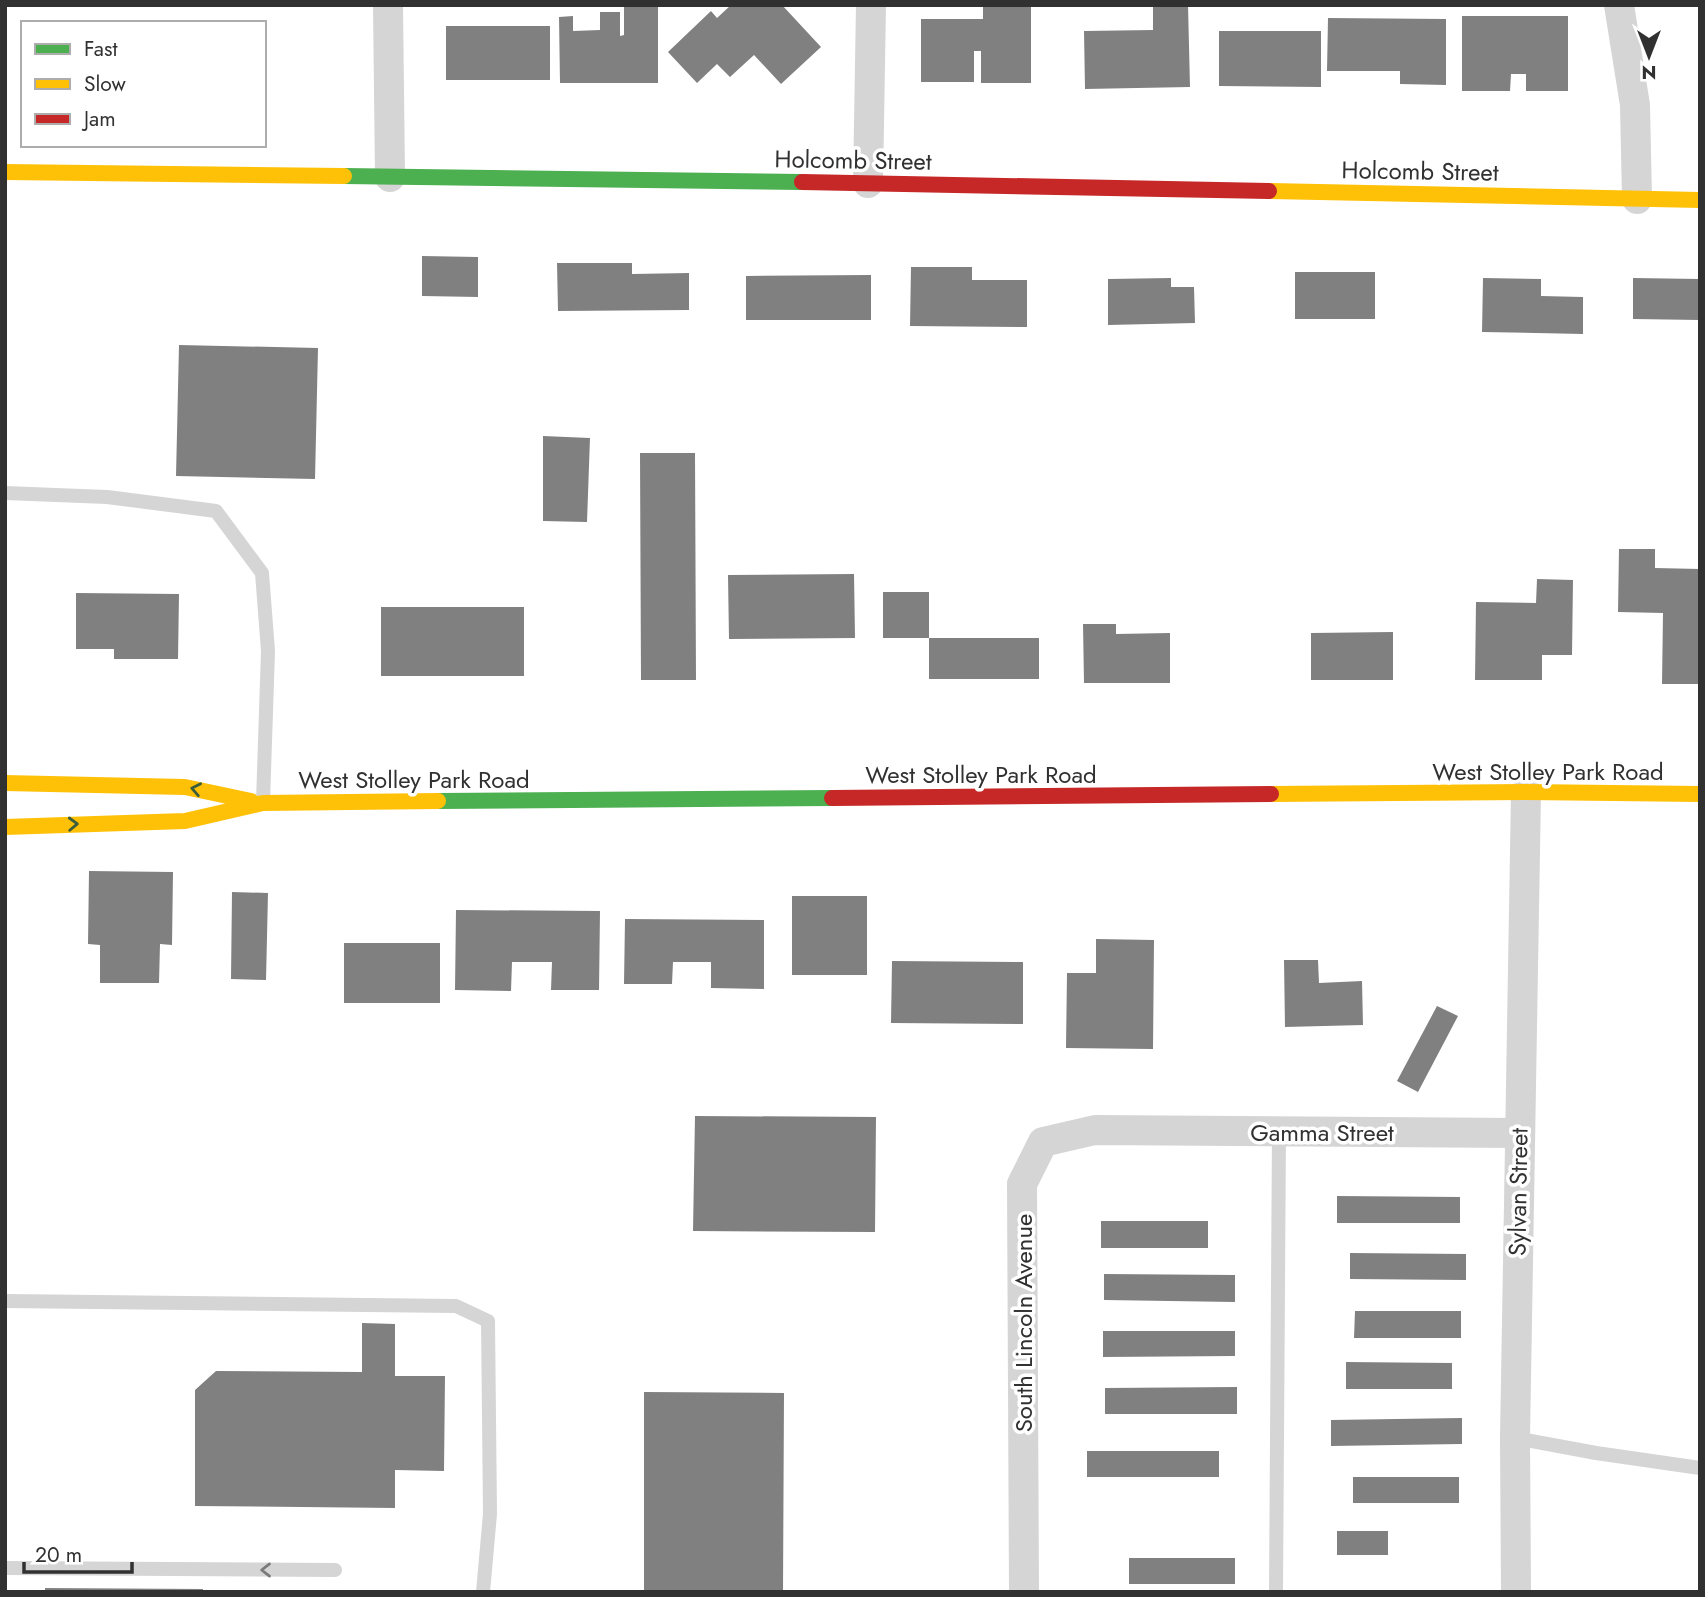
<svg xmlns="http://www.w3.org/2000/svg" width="1705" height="1597" font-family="Jost,sans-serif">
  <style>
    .building { fill: #808080 }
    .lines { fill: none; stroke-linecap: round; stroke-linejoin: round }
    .lane { stroke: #d5d5d5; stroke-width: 14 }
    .street { stroke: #d5d5d5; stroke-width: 30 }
    .fast { stroke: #4caf50; stroke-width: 16 }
    .slow { stroke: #ffc107; stroke-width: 16 }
    .jam { stroke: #c62828; stroke-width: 16 }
    .oneway { stroke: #3a5d3c }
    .oneway2 { stroke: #7b7b7b }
    .labels { text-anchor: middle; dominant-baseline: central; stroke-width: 7; stroke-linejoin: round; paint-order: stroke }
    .street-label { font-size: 24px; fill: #313131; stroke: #fff }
  </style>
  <rect width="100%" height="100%" fill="#fff"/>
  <path class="building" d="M731,5H782L821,47L781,84L754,55L730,77L717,64L697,83L668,52L711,11L717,18Z
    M983,5H1031V83H981V51H974V82H921V19H983Z
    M1153,5H1188L1190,87L1085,89L1084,31L1153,30Z
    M624,6H658V83H560L559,17L573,16V31L600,30V12H620V36L624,35Z
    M1462,16H1568V91H1526V74H1511L1510,91H1462Z
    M1328,18L1446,19V85L1400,84V71H1327Z
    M446,26H550V80H446Z
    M1219,31H1321V87L1219,86Z
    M422,256L478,257V297L422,296Z
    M557,263H632V274L689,273V310L558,311Z
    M911,267H972V280H1027V327L910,326Z
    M1295,272H1375V319H1295Z
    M871,275V320H746V276Z
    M1171,278V287H1194L1195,323L1108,325V279Z
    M1483,278L1541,279V296L1583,297V334L1482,332Z
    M1633,278L1700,279V320L1633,319Z
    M179,345L318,348L315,479L176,476Z
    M543,436L590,438L587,522L543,521Z
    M640,453H695L696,680H641Z
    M1619,549H1655V568L1700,569V684H1662L1663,613L1618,612Z
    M854,574L855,638L729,639L728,575Z
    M1537,579L1573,580L1572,655H1542V680H1475L1476,602L1536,603Z
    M883,592H929V638H883Z
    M76,593L179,594L178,659H114V649H76Z
    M381,607H524V676H381Z
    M1083,624H1116V634L1170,633V683H1084Z
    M1393,632V680H1311V633Z
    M929,638H1039V679H929Z
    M89,871L173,872L172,945L160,944L159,983H100V945L88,944Z
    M232,892L268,893L266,980L231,979Z
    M792,896H867V975H792Z
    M456,910L600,911L599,990H551L552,962H512L511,991L455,990Z
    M625,919L764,920V989L711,988V962H673L672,984H624Z
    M1096,939L1154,940L1153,1049L1066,1048L1067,973H1096Z
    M344,943H440V1003H344Z
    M1284,960H1318L1319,983L1362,981L1363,1025L1285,1027Z
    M892,961L1023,962V1024L891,1023Z
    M1437,1006L1458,1016L1418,1092L1397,1081Z
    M695,1116L876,1117L875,1232L693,1231Z
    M1337,1196L1460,1197V1223H1337Z
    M1101,1221H1208V1248H1101Z
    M1350,1253L1466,1254V1280L1350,1279Z
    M1104,1274L1235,1275V1302L1104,1300Z
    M1355,1311H1461V1338H1354Z
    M362,1323L395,1324V1376H445L444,1471L395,1470V1508L195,1506V1390L216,1371L362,1372Z
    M1103,1331H1235V1356L1103,1357Z
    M1346,1362L1452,1363V1389H1346Z
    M1237,1387V1414H1105V1388Z
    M644,1392L784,1393L783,1592H644Z
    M1462,1418V1444L1331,1446V1420Z
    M1087,1451H1219V1477H1087Z
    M1353,1477H1459V1503H1353Z
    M1337,1531H1388V1555H1337Z
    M1129,1558H1235V1584H1129Z
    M45,1588L203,1589V1592H45Z"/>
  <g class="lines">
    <path class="lane" d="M5,493L107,497L216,511L262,573L268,651L263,802
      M5,1301L456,1306L488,1321L490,1514L483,1592
      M1515,1438L1596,1453L1700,1468
      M5,1568L335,1570
      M1276,1592L1279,1131"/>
    <path class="street" d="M388,5L390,177
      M1619,5L1635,105L1637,199
      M868,183L871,5
      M1024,1592L1022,1184L1043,1142L1095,1130L1519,1133
      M1516,1592L1515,1438L1526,792"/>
    <path class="fast" d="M344,176L802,182
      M438,801L832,798"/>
    <path class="slow" d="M5,172L344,176
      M1269,191L1700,200
      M5,783L185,787L251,801
      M1271,794L1526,792L1700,794
      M5,827L185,821L263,803L438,801"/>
    <path class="jam" d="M802,182L1269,191
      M832,798L1271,794"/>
  </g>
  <defs><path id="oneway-chevron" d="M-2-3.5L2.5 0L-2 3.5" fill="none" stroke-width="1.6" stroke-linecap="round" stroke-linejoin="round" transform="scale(1.75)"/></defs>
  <g class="oneway">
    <use href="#oneway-chevron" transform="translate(196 789) rotate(-169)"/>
    <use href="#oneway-chevron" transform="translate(73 824) rotate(-2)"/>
  </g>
  <use class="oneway2" href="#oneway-chevron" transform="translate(266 1570) rotate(-180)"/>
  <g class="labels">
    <g class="street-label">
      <text transform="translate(853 160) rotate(1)">Holcomb Street</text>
      <text transform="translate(1420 171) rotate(1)">Holcomb Street</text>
      <text x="1548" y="771">West Stolley Park Road</text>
      <text x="981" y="774">West Stolley Park Road</text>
      <text x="414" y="779">West Stolley Park Road</text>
      <text x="1322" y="1132">Gamma Street</text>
      <text transform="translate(1518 1192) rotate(-89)">Sylvan Street</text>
      <text transform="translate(1023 1323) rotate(-90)">South Lincoln Avenue</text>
    </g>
  </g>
  <rect width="1705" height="1597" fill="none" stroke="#313131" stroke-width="14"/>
  <rect x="21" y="21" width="245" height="126" fill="#ffffff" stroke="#adadad" stroke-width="2"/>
  <rect x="35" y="44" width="35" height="10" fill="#4caf50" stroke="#adadad" stroke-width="2"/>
  <text x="84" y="56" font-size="21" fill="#313131">Fast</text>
  <rect x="35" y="79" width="35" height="10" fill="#ffc107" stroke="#adadad" stroke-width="2"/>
  <text x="84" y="91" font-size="21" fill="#313131">Slow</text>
  <rect x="35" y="114" width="35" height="10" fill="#c62828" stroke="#adadad" stroke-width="2"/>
  <text x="84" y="126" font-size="21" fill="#313131">Jam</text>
  <g transform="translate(1649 56) rotate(180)" stroke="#ffffff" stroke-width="5" paint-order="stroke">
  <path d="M0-5L12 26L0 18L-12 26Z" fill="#313131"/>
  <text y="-10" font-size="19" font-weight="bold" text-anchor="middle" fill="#313131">N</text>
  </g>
  <path d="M24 1562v10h108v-10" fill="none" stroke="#313131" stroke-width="3.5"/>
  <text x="35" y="1562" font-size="21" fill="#313131" stroke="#ffffff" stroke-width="5" paint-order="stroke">20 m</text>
</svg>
